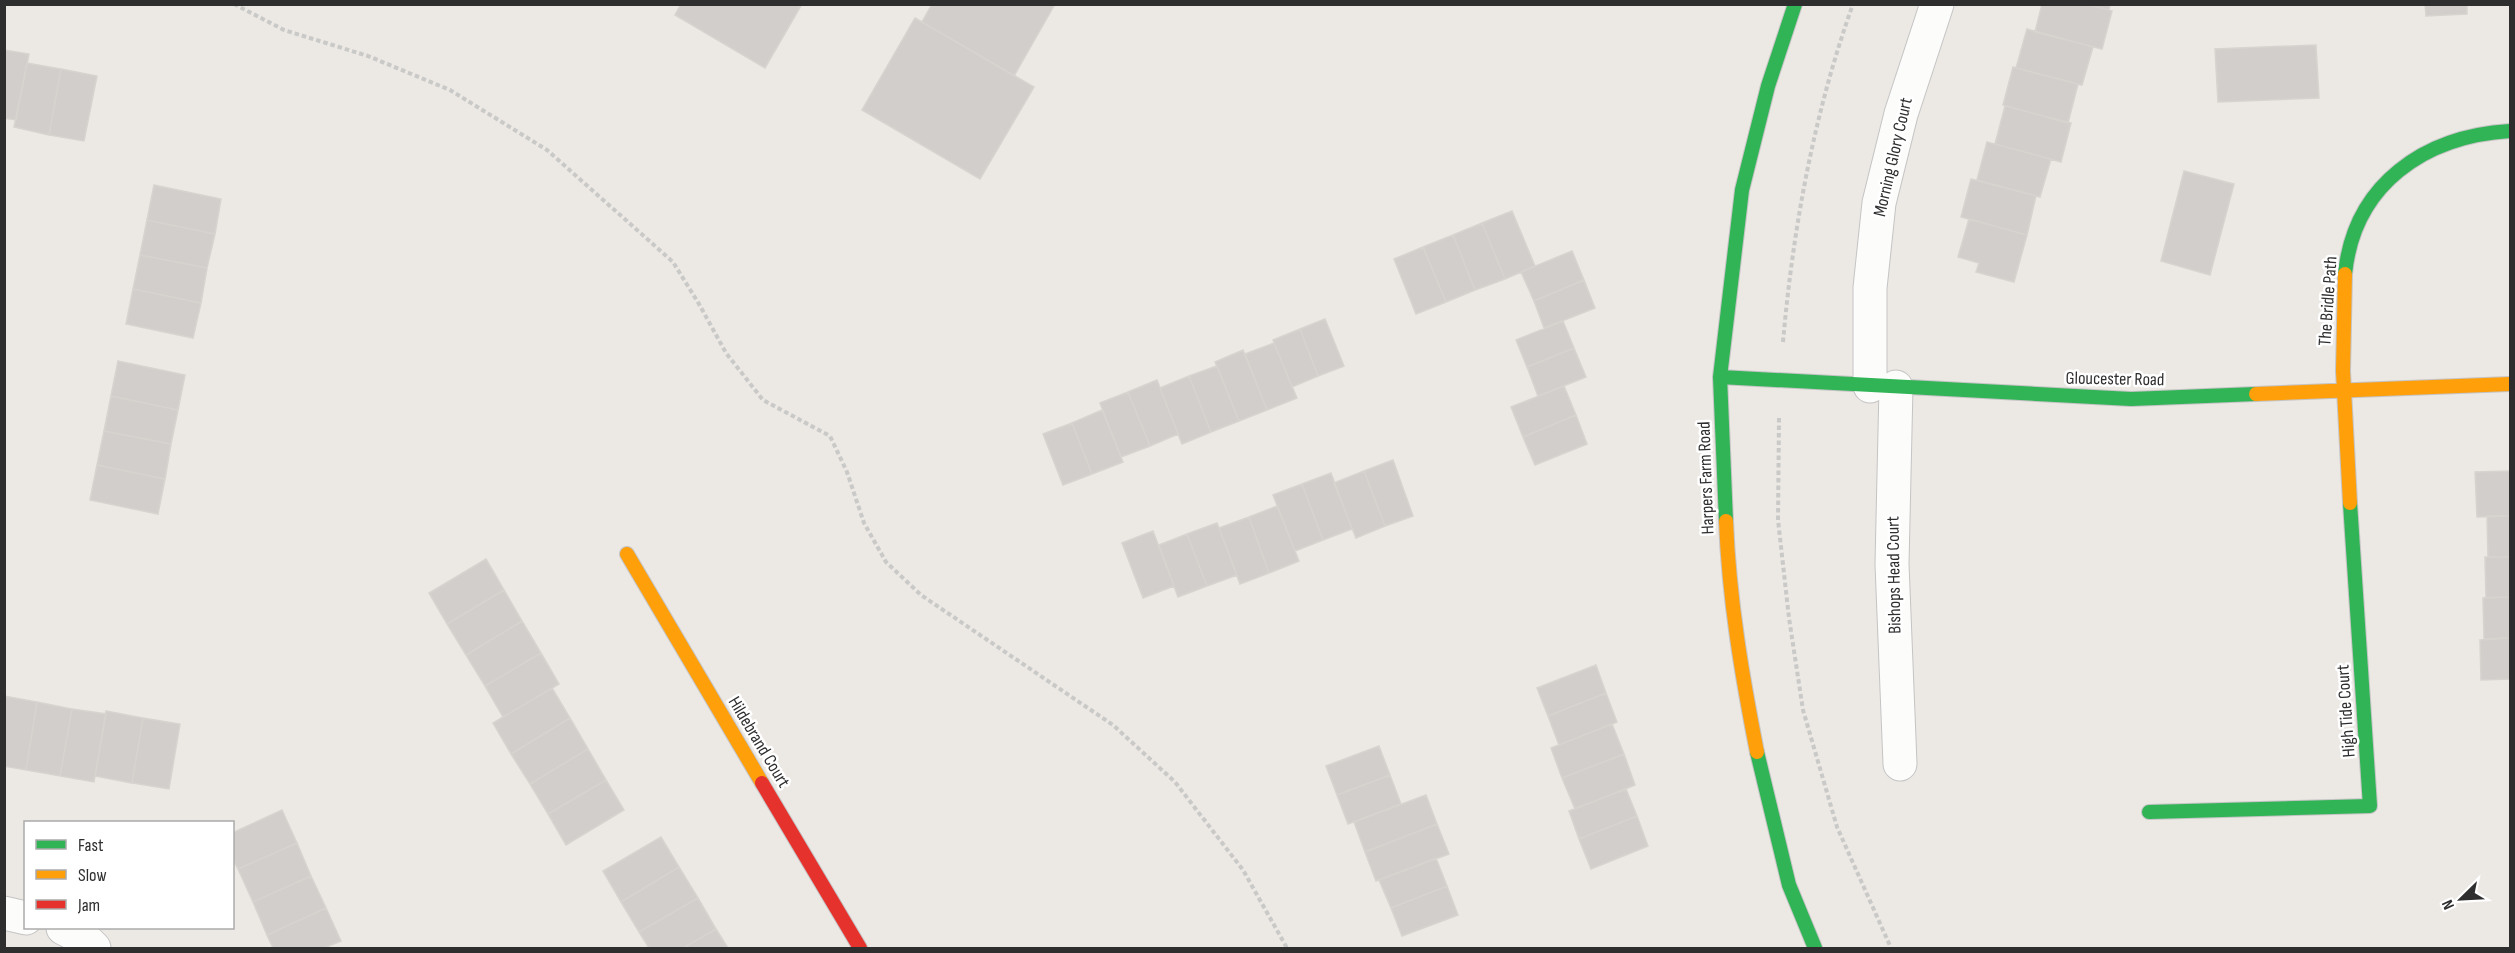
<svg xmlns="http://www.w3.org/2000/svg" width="2515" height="953" font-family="'Sofia Sans Condensed',sans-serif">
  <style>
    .building { fill: #d1cecb; stroke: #d7d4d0; stroke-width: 1.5 }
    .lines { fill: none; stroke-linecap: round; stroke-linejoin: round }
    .street-casing { stroke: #c5c4c5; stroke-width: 35 }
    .fast-casing { stroke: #c5c4c5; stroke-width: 16 }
    .slow-casing { stroke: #c5c4c5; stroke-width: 16 }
    .jam-casing { stroke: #c5c4c5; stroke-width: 16 }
    .path { stroke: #c9c9c8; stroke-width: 4; stroke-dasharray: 4.5 3; stroke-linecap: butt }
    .street { stroke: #fcfcfb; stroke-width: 33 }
    .fast { stroke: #30b455; stroke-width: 14 }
    .slow { stroke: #ff9f0a; stroke-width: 14 }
    .jam { stroke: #e5322d; stroke-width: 14 }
    .labels { text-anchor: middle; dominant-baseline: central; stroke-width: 5; stroke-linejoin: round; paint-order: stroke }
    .street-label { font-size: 18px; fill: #2e2e2e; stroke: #fff }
  </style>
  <rect width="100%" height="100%" fill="#ece8e4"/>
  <path class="building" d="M681,4H802L765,68L675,15Z
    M932,4H1055L1014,76L922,22Z
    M2042,4H2087L2112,11L2102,49L2035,32Z
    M2087,4H2110L2109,10Z
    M2425,4H2467V14L2426,16Z
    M915,18L1034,87L980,179L862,110Z
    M2027,29L2093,47L2082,85L2016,68Z
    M2316,45L2319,98L2218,102L2215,49Z
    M4,50L29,54L16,120L4,118Z
    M27,63L61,69L49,135L14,127Z
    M2013,67L2078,84L2068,123L2003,105Z
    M61,69L97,76L84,141L49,135Z
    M2005,106L2071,123L2061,162L1995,144Z
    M1987,142L2051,159L2040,197L1977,180Z
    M2184,171L2234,184L2210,275L2161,261Z
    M1971,179L2036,196L2027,235L1961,217Z
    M154,185L221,199L215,234L147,220Z
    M1512,211L1535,266L1505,279L1482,223Z
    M1969,219L2027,235L2014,282L1976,272L1979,263L1958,257Z
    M147,220L215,234L207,268L140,255Z
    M1482,223L1505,279L1475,290L1453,235Z
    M1453,235L1475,290L1446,302L1423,247Z
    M1423,247L1446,302L1416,314L1394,259Z
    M1572,251L1584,280L1534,301L1521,272Z
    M140,255L207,268L201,303L133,289Z
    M1584,280L1595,308L1544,328L1534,301Z
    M133,289L201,303L193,338L126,324Z
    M1325,319L1344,366L1318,376L1300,329Z
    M1563,321L1574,348L1527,367L1516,340Z
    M1300,329L1318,376L1292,387L1273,340Z
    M1274,343L1297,398L1267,410L1245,354Z
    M1574,348L1586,377L1538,396L1527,367Z
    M1243,350L1267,410L1239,421L1215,362Z
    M118,361L185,375L178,410L111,396Z
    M1217,366L1239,421L1211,432L1189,376Z
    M1189,376L1211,432L1182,444L1160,388Z
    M1157,380L1178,434L1150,446L1128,392Z
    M1564,386L1576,415L1523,437L1511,407Z
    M1128,392L1150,446L1121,457L1100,403Z
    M111,396L178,410L171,444L104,431Z
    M1102,410L1123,462L1092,474L1072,423Z
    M1576,415L1587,444L1535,465L1523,437Z
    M1072,423L1092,474L1063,485L1043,434Z
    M104,431L171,444L165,479L97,465Z
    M1393,460L1413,516L1385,526L1364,471Z
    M97,465L165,479L158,514L90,500Z
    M1364,471L1385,526L1356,538L1334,483Z
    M2510,471V516L2477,517L2475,472Z
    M1331,473L1352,529L1323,540L1302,484Z
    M1302,484L1323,540L1295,551L1273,495Z
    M1277,506L1299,561L1269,573L1249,517Z
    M2487,516H2510V557H2488Z
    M1249,517L1269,573L1240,584L1219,528Z
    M1217,523L1237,575L1207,586L1187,534Z
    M1153,531L1174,586L1143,598L1122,543Z
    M1187,534L1207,586L1178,597L1159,545Z
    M2485,557H2510V597L2486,598Z
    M486,559L504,590L447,624L429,593Z
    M504,590L522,621L466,655L447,624Z
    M2510,597V638L2484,639L2483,598Z
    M522,621L541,653L485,686L466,655Z
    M2510,638V679L2481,680L2480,640Z
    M541,653L559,684L503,717L485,686Z
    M1596,665L1606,693L1548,716L1537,688Z
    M552,688L570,718L511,754L493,723Z
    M1606,693L1617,722L1559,745L1548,716Z
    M4,696L37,702L26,770L4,766Z
    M37,702L72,709L60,776L26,770Z
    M72,709L106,714L94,782L60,776Z
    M106,711L143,718L132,783L95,776Z
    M143,718L180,724L169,789L132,783Z
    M570,718L588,749L530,784L511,754Z
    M1612,724L1624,754L1562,778L1551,748Z
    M1379,746L1390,775L1337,795L1326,766Z
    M588,749L606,780L548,814L530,784Z
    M1624,754L1635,785L1575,809L1562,778Z
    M1390,775L1401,804L1348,824L1337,795Z
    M606,780L624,810L566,845L548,814Z
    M1626,789L1637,816L1579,839L1569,811Z
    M1426,795L1437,824L1365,852L1354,822Z
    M282,810L297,843L238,869L232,858V833Z
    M1637,816L1648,846L1591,869L1579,839Z
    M1437,824L1449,854L1376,881L1365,852Z
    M661,837L679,867L621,902L603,871Z
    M297,843L311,876L253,902L238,869Z
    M1436,858L1447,886L1391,908L1379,880Z
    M679,867L698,898L639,932L621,902Z
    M311,876L326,908L267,935L253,902Z
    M1447,886L1458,915L1402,936L1391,908Z
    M698,898L716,929L683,948H649L639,932Z
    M326,908L341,941L324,948H273L267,935Z
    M716,929L728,948H683Z"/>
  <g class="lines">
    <defs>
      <path id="street" d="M1870,386V288L1879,203L1901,114L1937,4
        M1896,387L1892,564L1900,764
        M4,913L26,918
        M63,928L86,940L94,948"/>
      <path id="fast" d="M2345,274C2354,184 2425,136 2510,131
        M1720,377L2131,399L2256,394
        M1726,521L1720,377L1742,190L1768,86L1795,4
        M1757,752L1789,885L1815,948
        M2149,812L2370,806L2350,503"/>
      <path id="slow" d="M2345,274L2343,371L2350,503
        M2256,394L2510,384
        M1726,521C1729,599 1742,676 1757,752
        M627,554L762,783"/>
      <path id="jam" d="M762,783L860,948"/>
    </defs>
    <use href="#street" class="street-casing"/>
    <use href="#fast" class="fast-casing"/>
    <use href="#slow" class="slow-casing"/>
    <use href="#jam" class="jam-casing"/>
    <path class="path" d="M234,4L284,30L368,56L450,90L547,150L673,262L699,304L726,353L763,400L830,436L847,472L864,523L886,562L921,595L1113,725L1175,782L1243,870L1287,948
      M1783,342C1793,228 1814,113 1853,4
      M1779,418L1778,520L1789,618L1803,710L1837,827L1891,948"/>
    <use href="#street" class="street"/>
    <use href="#fast" class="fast"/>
    <use href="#slow" class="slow"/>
    <use href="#jam" class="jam"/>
  </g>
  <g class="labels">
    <g class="street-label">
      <text transform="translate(1893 157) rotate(-77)">Morning Glory Court</text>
      <text transform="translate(2328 301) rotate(-86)">The Bridle Path</text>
      <text transform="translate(2115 379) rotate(1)">Gloucester Road</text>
      <text transform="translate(1706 478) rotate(-92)">Harpers Farm Road</text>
      <text transform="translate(1894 575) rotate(-91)">Bishops Head Court</text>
      <text transform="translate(2346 711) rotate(-94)">High Tide Court</text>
      <text transform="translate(759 742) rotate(59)">Hildebrand Court</text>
    </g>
  </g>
  <rect width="2515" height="953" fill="none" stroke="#2e2e2e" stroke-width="12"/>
  <rect x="24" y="821" width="210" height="108" fill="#ffffff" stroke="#ababab" stroke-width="1.5"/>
  <rect x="36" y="840" width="30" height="9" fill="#30b455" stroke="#ababab" stroke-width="1.5"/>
  <text x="78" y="851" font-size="18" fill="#2e2e2e">Fast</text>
  <rect x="36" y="870" width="30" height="9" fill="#ff9f0a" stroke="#ababab" stroke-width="1.5"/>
  <text x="78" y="881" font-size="18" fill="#2e2e2e">Slow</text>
  <rect x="36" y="900" width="30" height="9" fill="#e5322d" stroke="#ababab" stroke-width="1.5"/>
  <text x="78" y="911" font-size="18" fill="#2e2e2e">Jam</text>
  <g transform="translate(2461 899) rotate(246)" stroke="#ffffff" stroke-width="4.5" paint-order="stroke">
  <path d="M0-4.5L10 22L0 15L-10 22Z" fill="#2e2e2e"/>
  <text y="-9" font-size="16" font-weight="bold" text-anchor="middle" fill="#2e2e2e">N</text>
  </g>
</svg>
